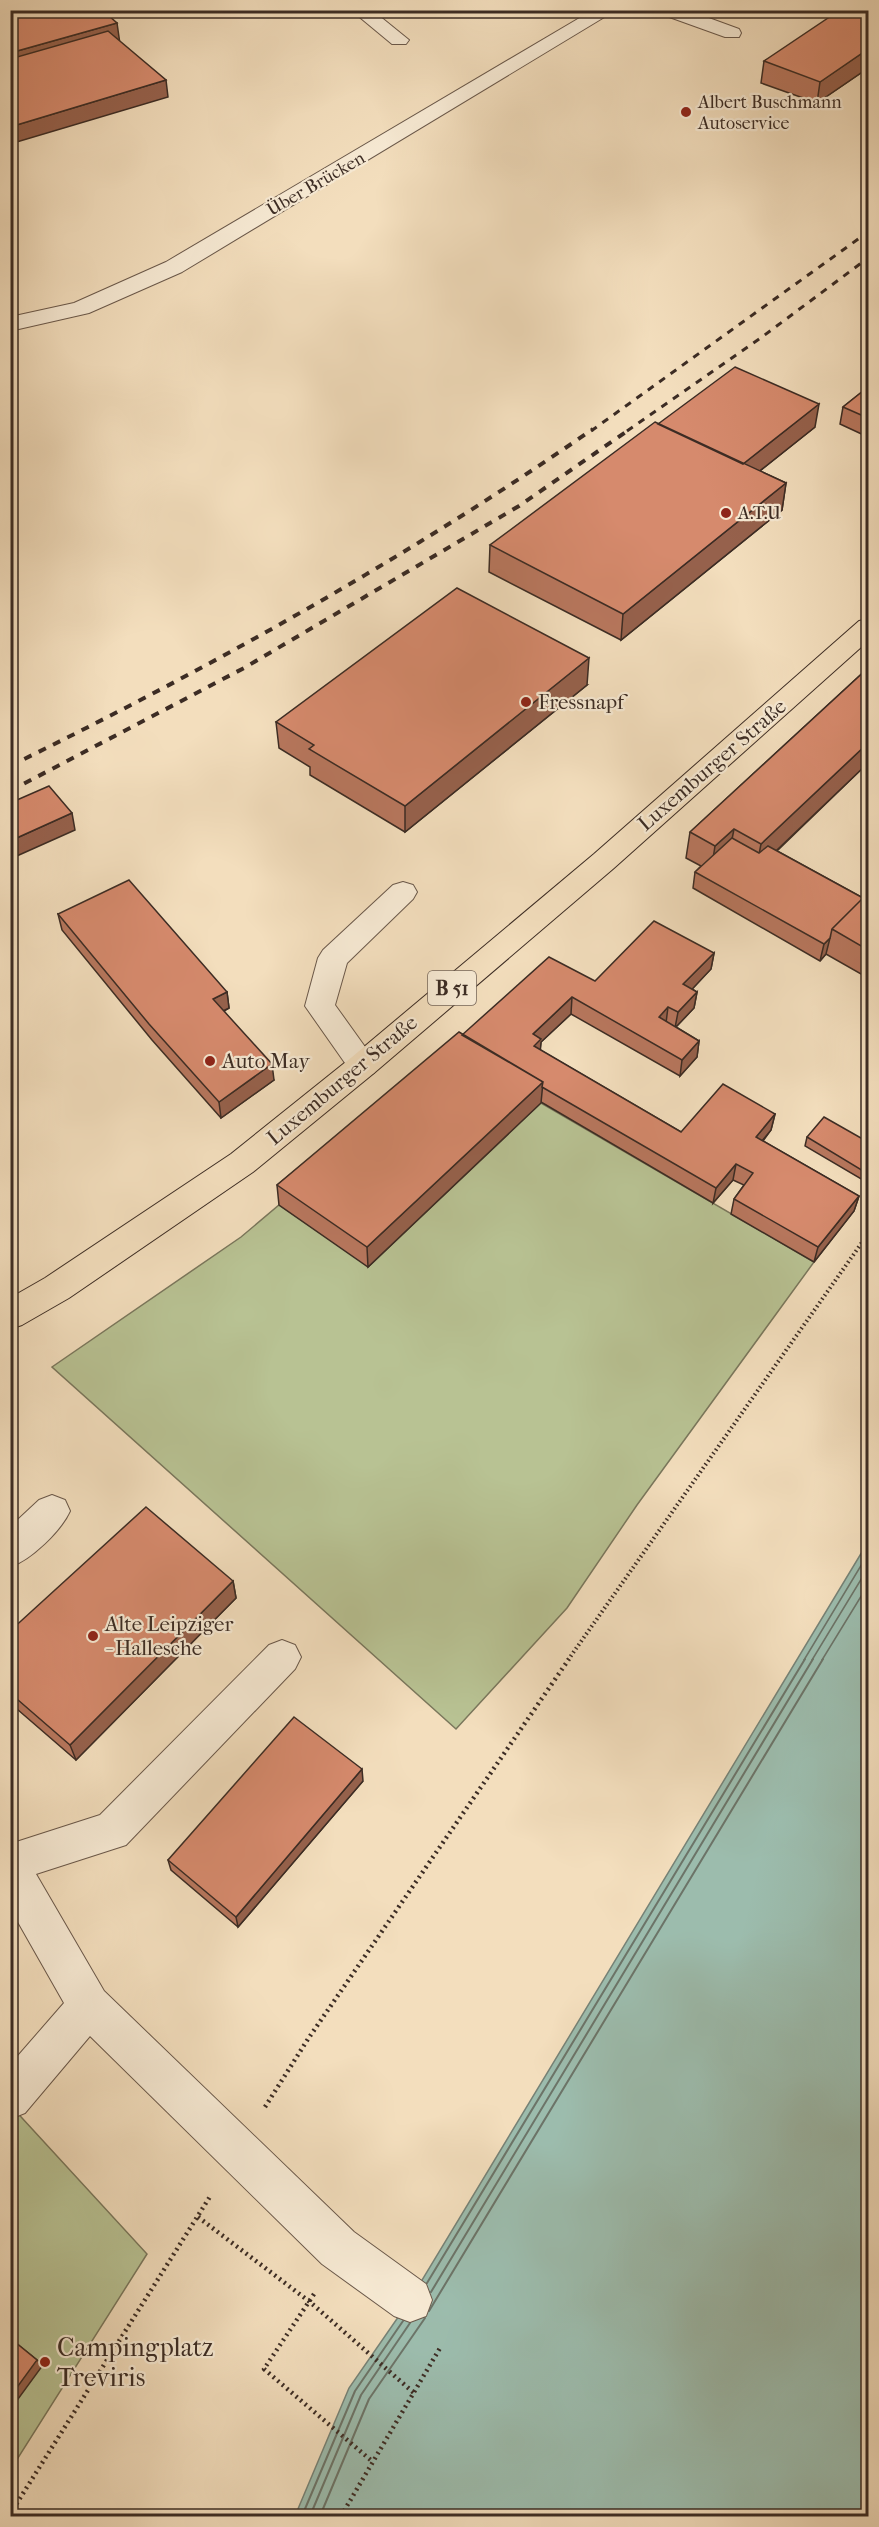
<svg xmlns="http://www.w3.org/2000/svg" width="879" height="2527" font-family="'IM FELL French Canon',serif">
  <style>
    .green { fill: #b8c293; stroke: #7a775c; stroke-width: 1.5 }
    .water { fill: #9cbcad; stroke: #768276; stroke-width: 1.5 }
    .lines { fill: none; stroke-linecap: round; stroke-linejoin: round }
    .shore-far1 { stroke: #6c7468; stroke-width: 1.5 }
    .shore { stroke: #6c7468; stroke-width: 2 }
    .minor-casing { stroke: #6a584a; stroke-width: 2 }
    .major-casing { stroke: #3c2c24; stroke-width: 2 }
    .path-far1 { stroke: #3c2c24; stroke-width: 4; stroke-dasharray: 1.5 3; stroke-linecap: butt }
    .path { stroke: #3c2c24; stroke-width: 4.5; stroke-dasharray: 2 4; stroke-linecap: butt }
    .minor { fill: #f7ead4; fill-rule: evenodd }
    .major { fill: #f3debd; fill-rule: evenodd }
    .rail-far1 { stroke: #3c2c24; stroke-width: 3; stroke-dasharray: 7 7; stroke-linecap: butt }
    .rail { stroke: #3c2c24; stroke-width: 4; stroke-dasharray: 8 8; stroke-linecap: butt }
    .wall { fill: #b8775e; stroke: #3c2c24; stroke-width: 1.5 }
    .shaded-wall { fill: #96614c; stroke: #3c2c24; stroke-width: 1.5 }
    .building { fill: #d68a6d; stroke: #3c2c24; stroke-width: 1.5 }
    .poi-dot { fill: #8f2418; stroke: #f7ead4; stroke-width: 2 }
    .labels { text-anchor: middle; dominant-baseline: central; stroke-width: 4.5; stroke-linejoin: round; paint-order: stroke }
    .far-poi-label { font-size: 18px; fill: #3c2c24; stroke: #f7ead4; text-anchor: start }
    .far-street-label { font-size: 18px; fill: #3c2c24; stroke: #f7ead4 }
    .shield { fill: #f7ead4; stroke: #746559; stroke-width: 1.5 }
    .shield-label { font-size: 20px; font-weight: bold; fill: #3c2c24 }
    .poi-label { font-size: 21px; fill: #3c2c24; stroke: #f7ead4; text-anchor: start }
    .street-label { font-size: 21px; fill: #3c2c24; stroke: #f7ead4 }
    .near-poi-label { font-size: 26px; fill: #3c2c24; stroke: #f7ead4; text-anchor: start }
  </style>
  <rect width="100%" height="100%" fill="#f3debd"/>
  <filter id="stains"><feTurbulence type="fractalNoise" baseFrequency=".00333" numOctaves="4"/><feColorMatrix values="0 0 0 0 .2 0 0 0 0 .09 0 0 0 0 .02 0 0 0 .5 -.17"/></filter>
  <radialGradient id="worn" r=".72"><stop offset=".6" stop-color="#630" stop-opacity="0"/><stop offset="1" stop-color="#630" stop-opacity=".3"/></radialGradient>
  <path class="green" d="M541,1103L814,1262L637,1505L567,1608L456,1729L52,1367L241,1237L279,1205L368,1266Z
    M11,2106L147,2254L11,2469Z"/>
  <path class="water" d="M868,1542V2516H295L349,2388L410,2300Z"/>
  <g class="lines">
    <path class="shore-far1" d="M804,1660L868,1554
      M812,1660L868,1568
      M822,1660L868,1585"/>
    <path class="shore" d="M427,2283L805,1659
      M431,2292L813,1659
      M429,2311L823,1659
      M302,2516L355,2391L403,2321
      M310,2516L361,2395L410,2323
      M320,2516L369,2399L425,2318"/>
    <defs>
      <path id="minor" d="M351,10H372L409,40L406,44H392Z
        M593,10H616L182,272L89,313L10,331V317L74,303L166,262Z
        M659,10H687L739,29L741,33L739,37H725L661,14Z
        M403,882L413,885L417,892L413,899L347,963L335,1005L378,1065L374,1073L363,1077L352,1073L305,1006L318,958L323,950L393,885Z
        M52,1495L65,1500L70,1511C61,1531 31,1560 10,1567V1527L39,1500Z
        M282,1640L295,1645L301,1657L295,1669L126,1845L36,1874L104,1991L354,2232L426,2284L432,2300L426,2316L410,2322L394,2316L322,2264L90,2036L25,2113L10,2119V2065L64,2003L10,1908V1844L100,1815L269,1645Z"/>
      <path id="major" d="M868,619V641L614,868L374,1073L253,1172L69,1298L22,1325L10,1329V1298L45,1278L231,1154L352,1057L594,854L859,621Z"/>
    </defs>
    <use href="#minor" class="minor-casing"/>
    <use href="#major" class="major-casing"/>
    <path class="path-far1" d="M568,1660L868,1234"/>
    <path class="path" d="M265,2107L308,2039L569,1659
      M198,2217L310,2302L414,2393
      M314,2294L264,2369L373,2462
      M10,2514L211,2195
      M341,2516L440,2348"/>
    <use href="#minor" class="minor"/>
    <use href="#major" class="major"/>
    <path class="rail-far1" d="M591,431L868,232
      M627,431L762,337L868,258"/>
    <path class="rail" d="M10,766C212,667 408,557 593,429
      M10,791L244,668L519,506L630,429"/>
  </g>
  <path class="wall" d="M868,10V68L817,103L761,83L764,61Z
    M868,387V437L840,424L843,407Z
    M815,427L760,471L786,483L782,510L621,640L489,572L490,545Z
    M868,668V763L777,851L863,898L868,893V978L826,954L820,961L693,888L695,872L701,866L686,858L690,832Z
    M587,685L405,832L310,775V767L279,748L276,722Z
    M58,914L227,992L229,1008L224,1011L274,1080L221,1118L152,1040L62,930Z
    M714,953L711,969L692,989L697,992L694,1008L676,1027L699,1041L697,1057L680,1076L571,1014L541,1042L540,1050L681,1132L775,1114L771,1130L763,1141L859,1196L854,1211L814,1262L731,1214L734,1199L744,1185L733,1180L713,1203L541,1102L368,1267L279,1205L277,1185L462,1035L595,981Z
    M868,1053V1064L866,1062Z
    M807,1137L868,1142V1183L805,1146Z
    M233,1581L236,1598L76,1760L10,1703V1631Z
    M363,1781L238,1927L171,1870L168,1860Z"/>
  <path class="shaded-wall" d="M117,23L120,44L10,76V53Z
    M868,49V68L817,103L820,82Z
    M166,80L168,97L10,144V127Z
    M819,404L815,427L737,489L740,466Z
    M786,483L782,510L621,640L623,614Z
    M589,658L587,685L405,832V806Z
    M868,743V763L756,870L761,844Z
    M72,813L75,830L10,859V841Z
    M734,829L729,855L711,872L715,846Z
    M830,938L826,954L820,961L824,944Z
    M714,953L711,969L681,1001L683,984Z
    M227,992L229,1008L215,1015L213,999Z
    M697,992L694,1008L675,1028L678,1012Z
    M572,997L571,1014L541,1042L540,1055L533,1062V1034Z
    M668,1007L666,1023L659,1017Z
    M699,1041L697,1057L680,1076L682,1060Z
    M272,1064L274,1080L221,1118L219,1102Z
    M543,1082L541,1103L368,1267L367,1247Z
    M775,1114L771,1130L753,1152L756,1137Z
    M736,1164L733,1180L713,1203L716,1188Z
    M859,1196L854,1211L814,1262L818,1247Z
    M233,1581L236,1598L76,1760L70,1745Z
    M362,1769L363,1781L238,1927L236,1917Z
    M10,2338L43,2365L10,2410Z"/>
  <path class="building" d="M10,10H102L117,23L10,53Z
    M840,10H868V49L820,82L764,61Z
    M108,31L166,80L10,127V59Z
    M735,367L819,404L743,464L658,424Z
    M868,387V418L843,407Z
    M655,422L786,483L623,614L490,545Z
    M457,588L589,658L405,806L309,749L314,745L276,722Z
    M868,668V743L761,844L734,829L715,846L690,832Z
    M49,786L72,813L10,841V803Z
    M732,838L759,853L768,846L863,898L832,929L830,938L824,944L695,872Z
    M129,880L227,992L213,999L272,1064L219,1102L149,1024L58,914Z
    M868,893V950L832,929Z
    M654,921L714,953L683,984L697,992L678,1012L668,1007L659,1017L699,1041L682,1060L572,997L533,1034L541,1039L534,1046L681,1132L723,1084L775,1114L756,1137L859,1196L818,1247L734,1199L753,1173L736,1164L716,1188L542,1087L543,1082L462,1035L549,957L595,981Z
    M459,1032L543,1082L367,1247L277,1185Z
    M824,1117L868,1142V1174L807,1137Z
    M146,1507L233,1581L70,1745L10,1693V1631Z
    M294,1717L362,1769L236,1917L168,1860Z
    M10,2338L37,2360L10,2397Z"/>
  <g class="poi-dot">
    <circle cx="686" cy="112" r="6"/>
    <circle cx="726" cy="513" r="6"/>
    <circle cx="526" cy="702" r="6"/>
    <circle cx="210" cy="1061" r="6"/>
    <circle cx="93" cy="1636" r="6"/>
    <circle cx="45" cy="2362" r="6"/>
  </g>
  <g class="labels">
    <g class="far-poi-label">
      <text x="698" y="102">Albert Buschmann<tspan x="698" dy="21">Autoservice</tspan></text>
      <text x="738" y="513">A.T.U</text>
    </g>
    <g class="far-street-label">
      <text transform="translate(316 184) rotate(-30)">Über Brücken</text>
    </g>
    <rect class="shield" x="428" y="971" width="48" height="34" rx="4.5"/>
    <g class="shield-label">
      <text x="452" y="988">B 51</text>
    </g>
    <g class="poi-label">
      <text x="538" y="702">Fressnapf</text>
      <text x="222" y="1061">Auto May</text>
      <text x="105" y="1624">Alte Leipziger<tspan x="105" dy="24">- Hallesche</tspan></text>
    </g>
    <g class="street-label">
      <text transform="translate(712 765) rotate(-41)">Luxemburger Straße</text>
      <text transform="translate(342 1080) rotate(-40)">Luxemburger Straße</text>
    </g>
    <g class="near-poi-label">
      <text x="57" y="2347">Campingplatz<tspan x="57" dy="30">Treviris</tspan></text>
    </g>
  </g>
  <rect width="879" height="2527" fill="none" stroke="#f3debd" stroke-width="36"/>
  <rect x="12" y="12" width="855" height="2503" fill="none" stroke="#3c2c24" stroke-width="3"/>
  <rect x="18" y="18" width="843" height="2491" fill="none" stroke="#3c2c24" stroke-width="1.5"/>
  <rect width="100%" height="100%" filter="url(#stains)"/>
  <rect width="100%" height="100%" fill="url(#worn)"/>
</svg>
